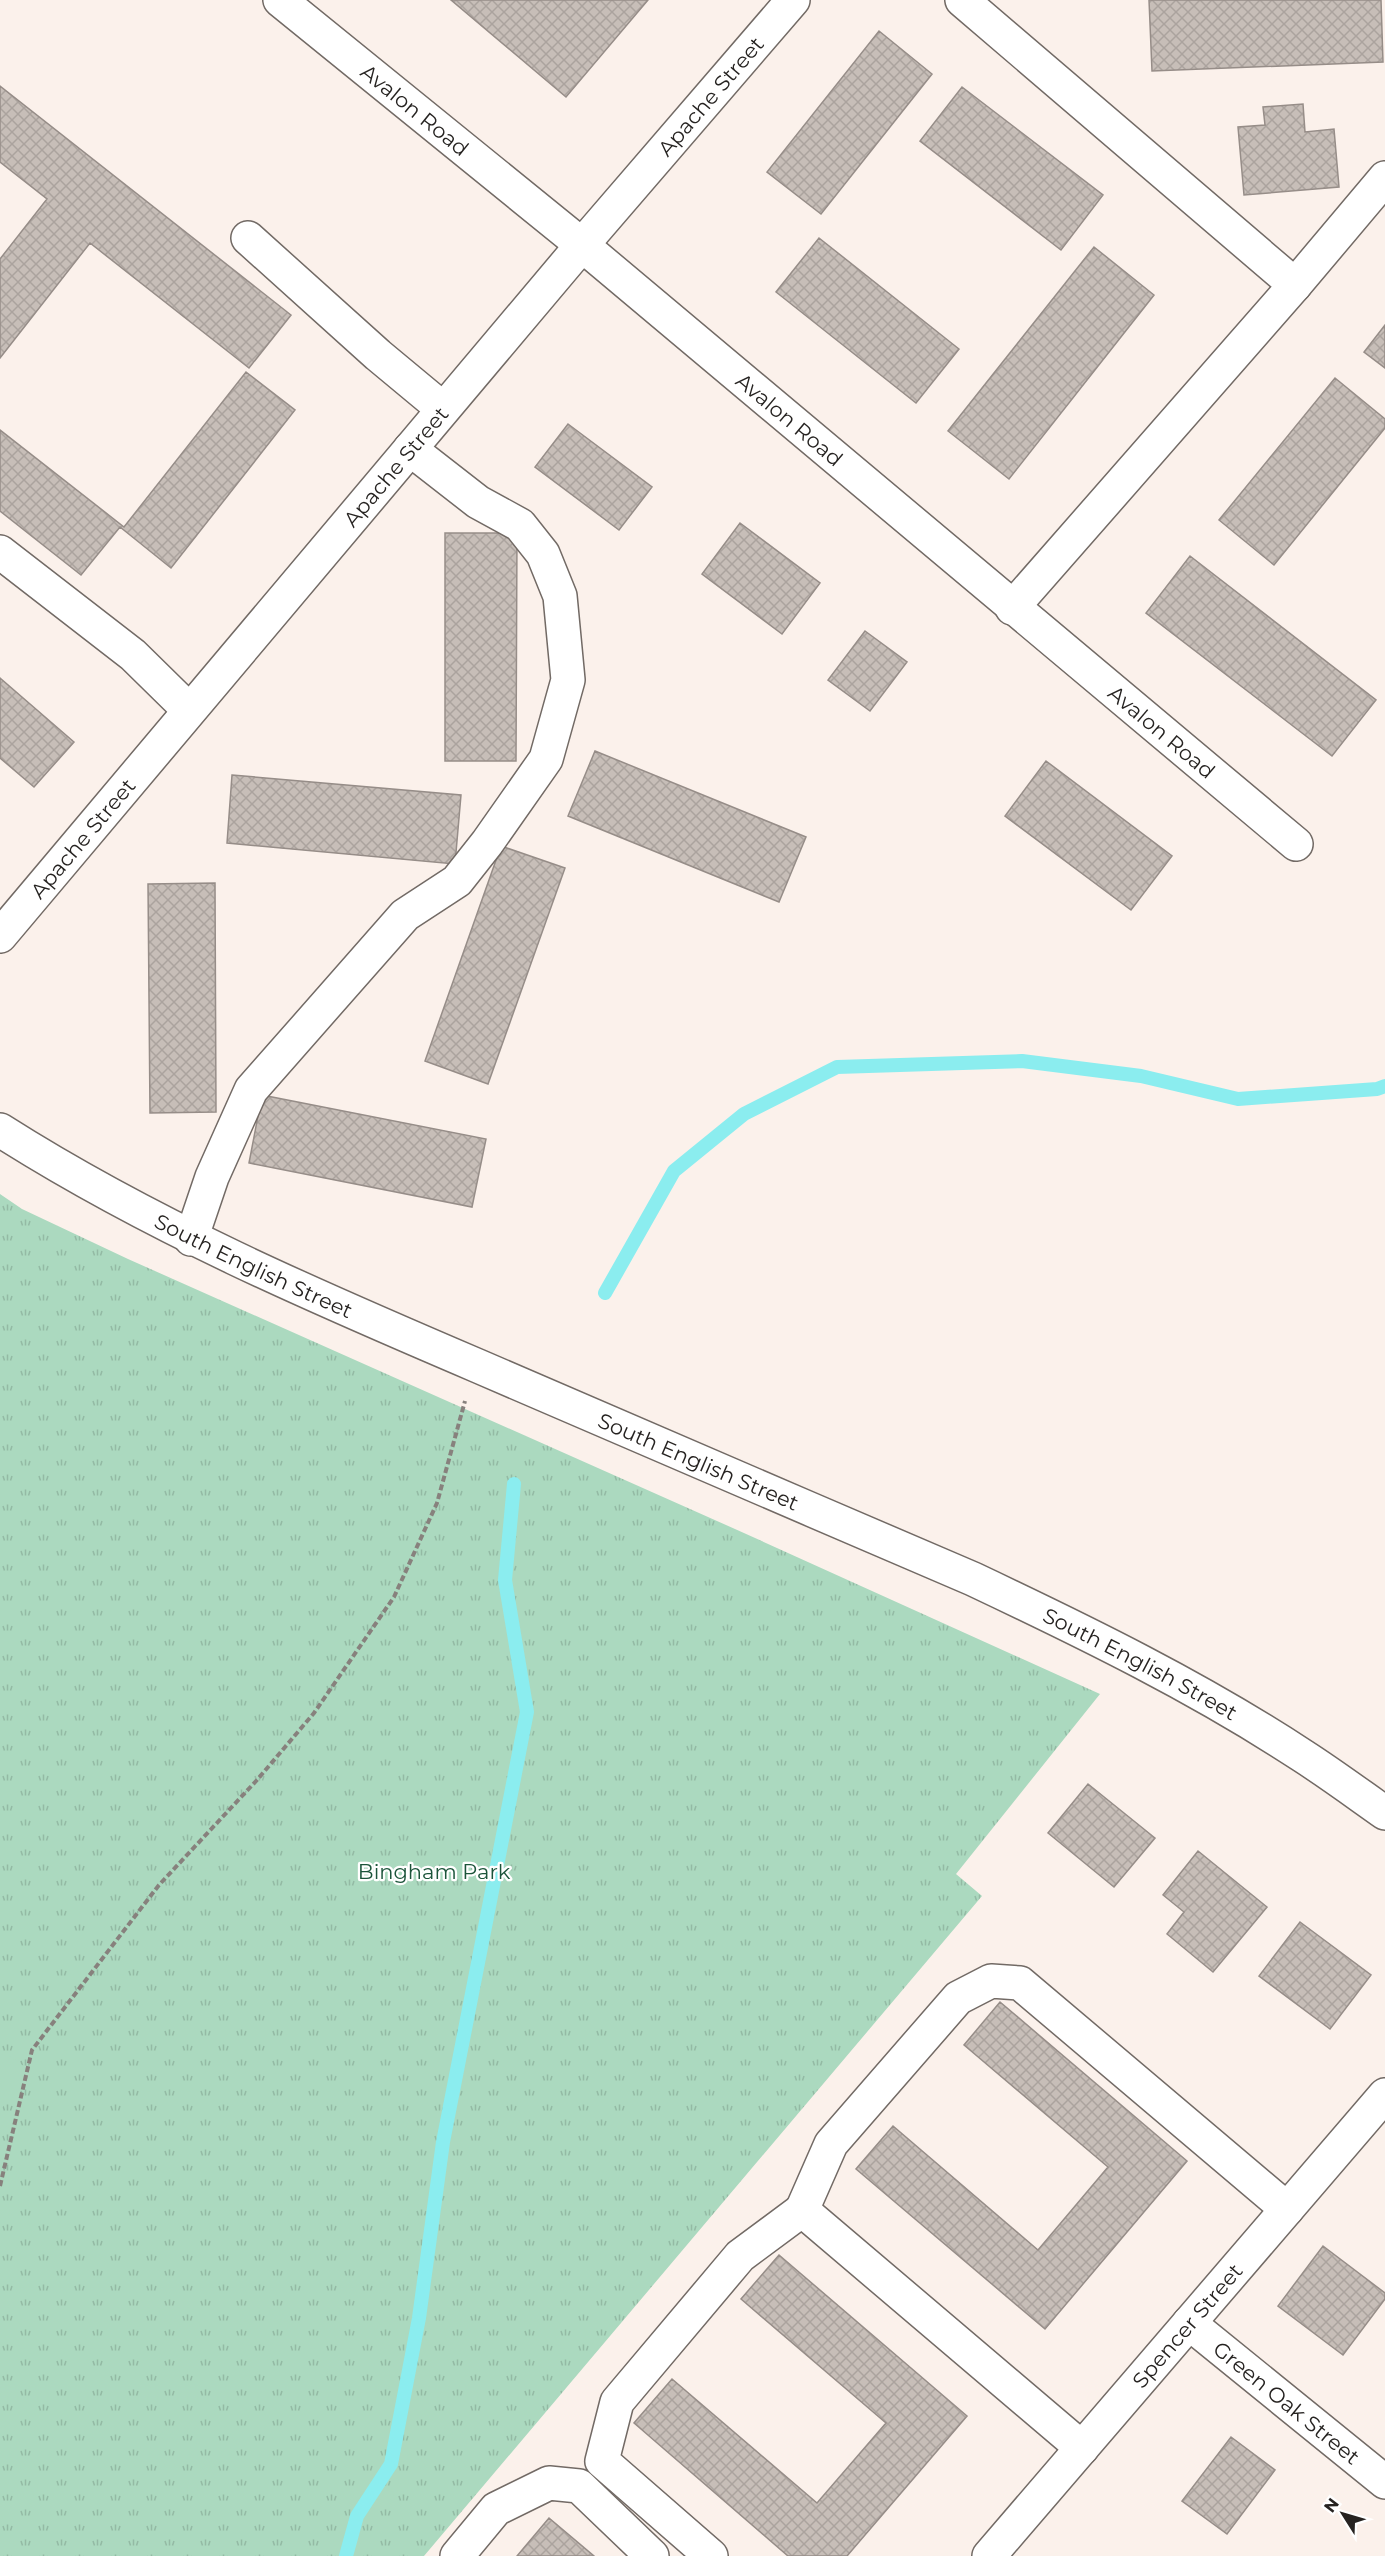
<svg xmlns="http://www.w3.org/2000/svg" width="1385" height="2556" font-family="Montserrat,sans-serif">
  <style>
    .park { fill: url(#park-tufts) }
    .pitch { fill: #abd9bf }
    .lines { fill: none; stroke-linecap: round; stroke-linejoin: round }
    .stream { stroke: #8bedef; stroke-width: 14 }
    .building { fill: url(#building-cross-hatch); stroke: #968d88; stroke-width: 1.5 }
    .minor-casing { stroke: #726a65; stroke-width: 36 }
    .path { stroke: #87817d; stroke-width: 4; stroke-dasharray: 6 3; stroke-linecap: butt }
    .minor { stroke: #fff; stroke-width: 33 }
    .labels { text-anchor: middle; dominant-baseline: central; stroke-width: 4.5; stroke-linejoin: round; paint-order: stroke }
    .street-label { font-size: 21px; fill: #262321; stroke: #fff }
    .park-label { font-size: 21px; fill: #1b543a; stroke: #fff }
  </style>
  <defs>
    <pattern id="park-tufts" width="24" height="20" patternUnits="userSpaceOnUse" patternTransform="scale(1.5)"><rect width="24" height="20" fill="#abd9bf"/><path d="M3 7l-1-3M5 7V3M7 7l1-3M15 17l-1-3M17 17v-4M19 17l1-3" fill="none" stroke="#93baa4"/></pattern>
    <pattern id="building-cross-hatch" width="8" height="8" patternUnits="userSpaceOnUse" patternTransform="scale(1.5)"><rect width="8" height="8" fill="#c7beb8"/><path d="M0 0l8 8M0 8l8-8" fill="none" stroke="#aba39e"/></pattern>
  </defs>
  <rect width="100%" height="100%" fill="#fbf1eb"/>
  <path class="park" d="M0,1194L22,1209L128,1259L735,1529L1100,1694L956,1874L982,1896L424,2556H0Z"/>
  <path class="pitch" d="M0,2049L29,2070L0,2111Z"/>
  <g class="lines">
    <path class="stream" d="M605,1293L674,1171L744,1114L837,1067L1022,1061L1141,1076L1238,1099L1377,1089L1385,1086
      M346,2556L357,2516L391,2464L419,2318L443,2142L527,1712L505,1580L514,1484"/>
  </g>
  <path class="building" d="M451,0H648L566,97Z
    M1149,0H1381L1383,62L1152,71Z
    M879,31L932,74L821,214L767,172Z
    M0,86L291,315L249,368L90,243L0,358V259L47,199L0,162Z
    M962,87L1103,195L1061,250L920,141Z
    M1303,104L1305,132L1334,129L1339,187L1244,195L1238,127L1265,125L1263,107Z
    M819,238L959,349L916,403L776,292Z
    M1094,247L1154,295L1009,479L948,431Z
    M1385,325V368L1364,352Z
    M246,372L295,410L171,568L120,527L81,575L0,511V430L124,527Z
    M1335,378L1385,419V428L1274,565L1219,520Z
    M568,424L652,487L619,530L535,467Z
    M740,523L820,583L782,634L702,574Z
    M445,533H517L516,761H445Z
    M1190,556L1376,700L1332,756L1146,613Z
    M865,631L907,662L870,711L828,680Z
    M0,678L74,742L34,787L0,758Z
    M595,751L806,837L779,902L568,816Z
    M1046,761L1172,856L1131,910L1005,816Z
    M232,775L461,795L455,864L227,843Z
    M501,846L565,868L488,1084L425,1061Z
    M215,883L216,1112L150,1113L148,884Z
    M262,1095L486,1139L472,1207L249,1163Z
    M1088,1784L1155,1838L1114,1887L1048,1833Z
    M1198,1851L1267,1907L1213,1972L1167,1934L1184,1912L1163,1895Z
    M1300,1922L1371,1975L1330,2029L1259,1976Z
    M1000,2002L1187,2161L1045,2329L856,2169L893,2126L1038,2250L1108,2167L964,2045Z
    M1323,2246L1385,2293V2299L1343,2355L1278,2306Z
    M779,2255L967,2416L847,2556H788L634,2423L672,2379L817,2503L886,2423L741,2299Z
    M1231,2437L1275,2470L1227,2534L1182,2501Z
    M549,2518L594,2556H517Z"/>
  <g class="lines">
    <defs>
      <g id="minor">
        <path id="s1" d="M280,0L582,245L1296,844"/>
        <path d="M962,0L1295,285L1385,178"/>
        <path d="M248,238L378,355L443,409"/>
        <path d="M0,552L133,655L189,710"/>
        <path d="M1012,608L1295,285"/>
        <path id="s2" d="M0,936L582,245L793,0"/>
        <path id="s3" d="M0,1130C151,1226 314,1296 478,1366C643,1438 808,1508 973,1579C1085,1632 1198,1687 1303,1756C1331,1774 1358,1794 1385,1813"/>
        <path d="M191,1239L212,1177L251,1090L405,915L457,881L487,843L546,759L568,680L560,596L543,554L520,525L478,502L410,449"/>
        <path id="s4" d="M1189,2323L1385,2482"/>
        <path d="M1082,2448L802,2210L831,2144L958,1998L991,1981L1020,1983L1287,2209"/>
        <path d="M457,2556L496,2509L549,2483L579,2486L652,2556"/>
        <path d="M711,2556L602,2461L617,2402L740,2256L802,2210"/>
        <path id="s5" d="M989,2556L1385,2095"/>
      </g>
    </defs>
    <use href="#minor" class="minor-casing"/>
    <path class="path" d="M0,2186L32,2050L159,1885L257,1780L314,1713L394,1597L437,1503L465,1401"/>
    <use href="#minor" class="minor"/>
  </g>
  <g class="labels">
    <g class="street-label">
      <text stroke="none"><textPath href="#s2" startOffset="1100">Apache Street</textPath></text>
      <text stroke="none"><textPath href="#s1" startOffset="174">Avalon Road</textPath></text>
      <text stroke="none"><textPath href="#s1" startOffset="660">Avalon Road</textPath></text>
      <text stroke="none"><textPath href="#s2" startOffset="614">Apache Street</textPath></text>
      <text stroke="none"><textPath href="#s1" startOffset="1146">Avalon Road</textPath></text>
      <text stroke="none"><textPath href="#s2" startOffset="128">Apache Street</textPath></text>
      <text stroke="none"><textPath href="#s3" startOffset="288">South English Street</textPath></text>
      <text stroke="none"><textPath href="#s3" startOffset="774">South English Street</textPath></text>
      <text stroke="none"><textPath href="#s3" startOffset="1260">South English Street</textPath></text>
      <text stroke="none"><textPath href="#s5" startOffset="304">Spencer Street</textPath></text>
      <text stroke="none"><textPath href="#s4" startOffset="126">Green Oak Street</textPath></text>
    </g>
    <g class="park-label">
      <text x="434" y="1871">Bingham Park</text>
    </g>
  </g>
  <g transform="translate(1343 2514) rotate(307)" stroke="#ffffff" stroke-width="4.5" paint-order="stroke">
  <path d="M0-4.5L10 22L0 15L-10 22Z" fill="#262321"/>
  <text y="-9" font-size="16" font-weight="bold" text-anchor="middle" fill="#262321">N</text>
  </g>
</svg>
